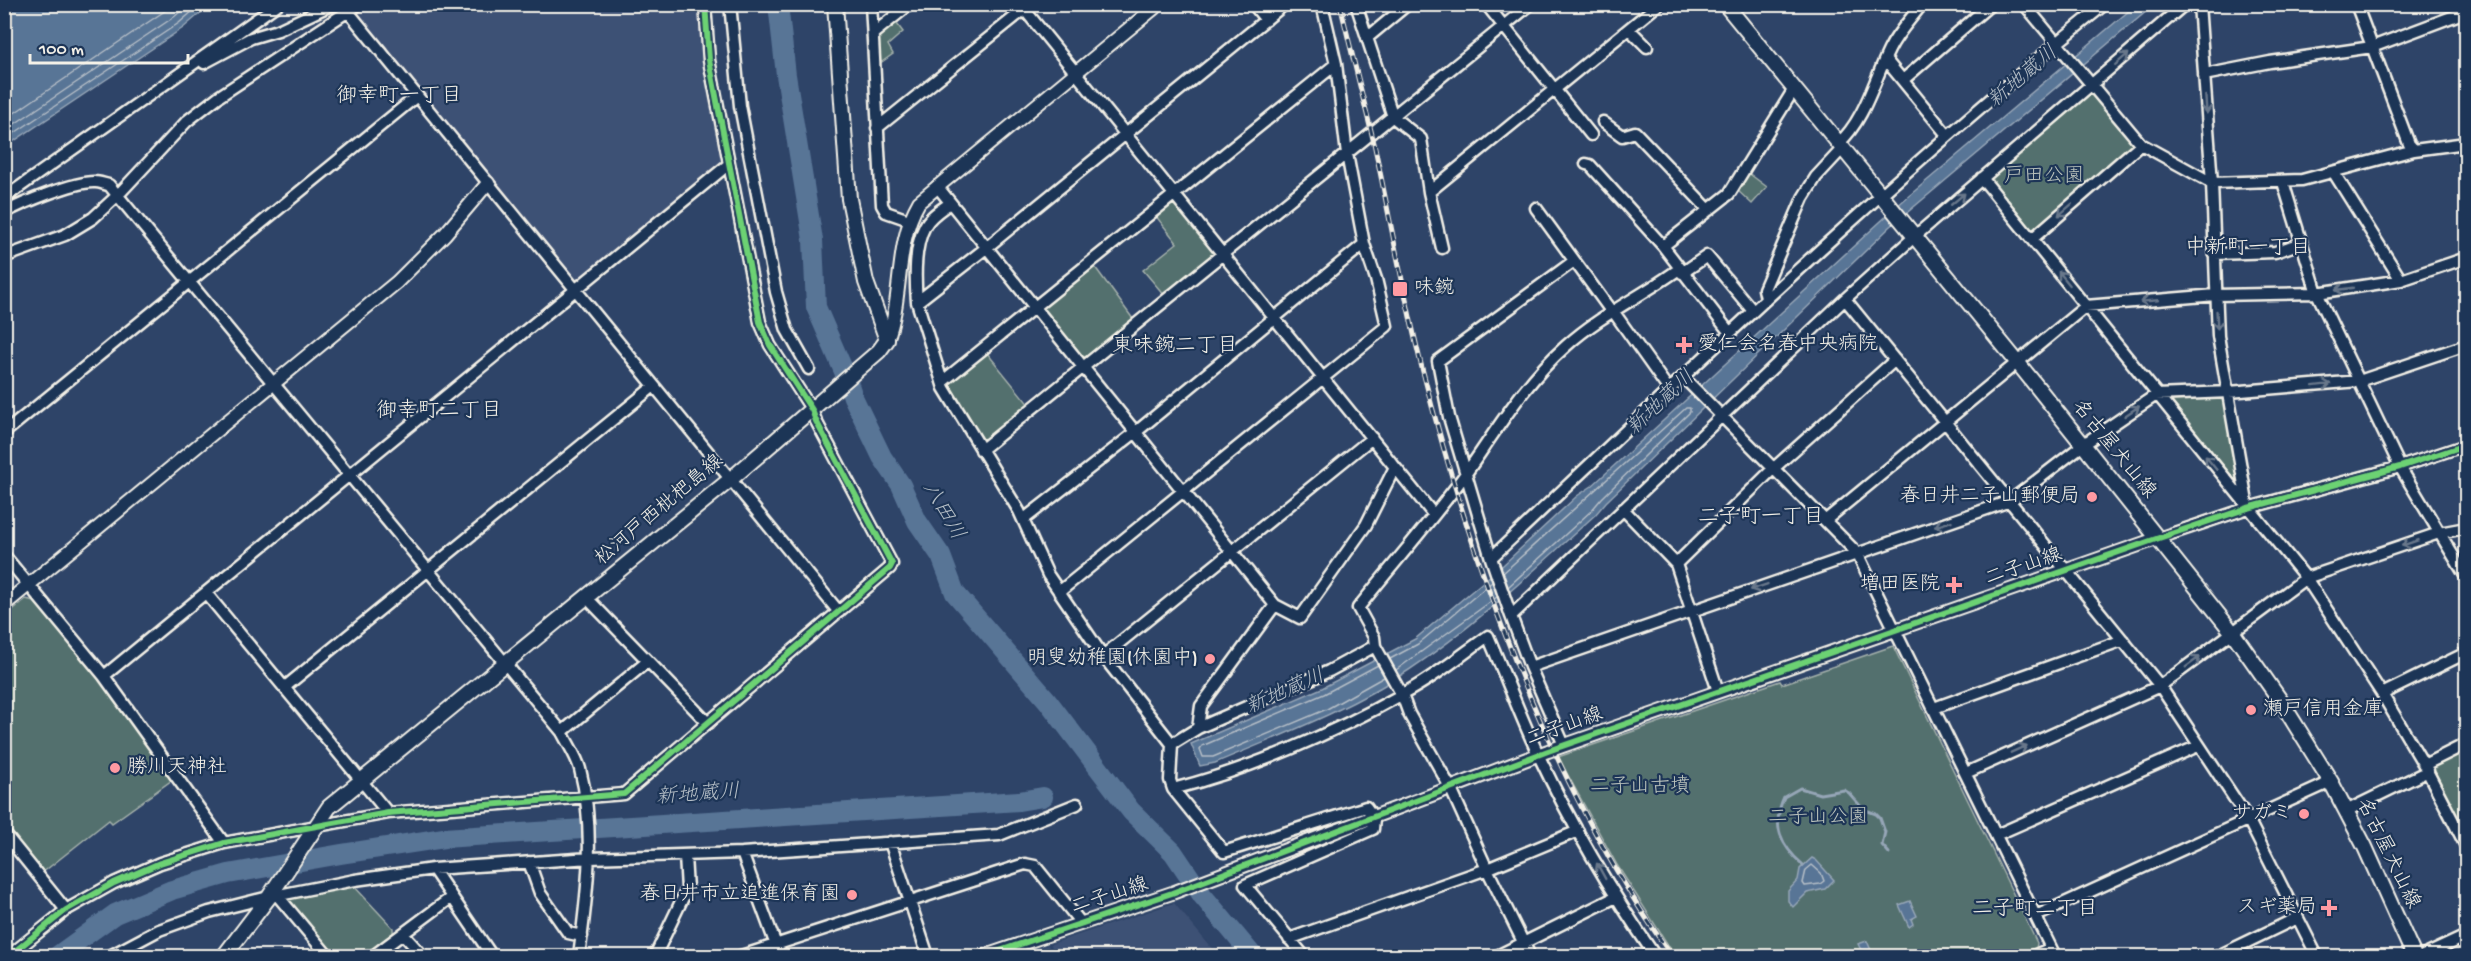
<svg xmlns="http://www.w3.org/2000/svg" width="2471" height="961" font-family="'Gochi Hand','Klee One',sans-serif">
  <style>
    .built { fill: #3e5175 }
    .green { fill: #53706e; stroke: #a4b0ab; stroke-width: 1.5 }
    .water { fill: #587496; stroke: #96a6b7; stroke-width: 1.5 }
    .lines { fill: none; stroke-linecap: round; stroke-linejoin: round }
    .shore { stroke: #b6bfc7; stroke-width: 1.5 }
    .stream { stroke: #96a6b7; stroke-width: 3 }
    .river { stroke: #587496; stroke-width: 20 }
    .minor-casing { stroke: #f4f1e8; stroke-width: 15 }
    .tertiary-casing { stroke: #f4f1e8; stroke-width: 16 }
    .secondary-casing { stroke: #f4f1e8; stroke-width: 18 }
    .minor { stroke: #1d3557; stroke-width: 10 }
    .tertiary { stroke: #1d3557; stroke-width: 12 }
    .secondary { stroke: #1d3557; stroke-width: 14 }
    .rail-casing { stroke: #f4f1e8; stroke-width: 5 }
    .rail { stroke: #1d3557; stroke-width: 3; stroke-dasharray: 9; stroke-linecap: butt }
    .cycleway-casing { stroke: #1d3557; stroke-width: 10 }
    .cycleway { stroke: #6cd273; stroke-width: 6 }
    .oneway { stroke: #68778a }
    .poi-dot { fill: #ff9aa2; stroke: #1d3557; stroke-width: 2 }
    .labels { text-anchor: middle; dominant-baseline: central; stroke-width: 4.5; stroke-linejoin: round; paint-order: stroke }
    .park-label { font-size: 20px; fill: #bcc4bd; stroke: #1d3557 }
    .poi-label { font-size: 20px; fill: #f4f1e8; stroke: #1d3557; text-anchor: end }
    .street-label { font-size: 20px; fill: #f4f1e8; stroke: #1d3557 }
    .water-label { font-size: 21px; font-style: italic; fill: #b6bfc7; stroke: #1d3557 }
    .neighbourhood-label { font-size: 21px; fill: #f4f1e8; stroke: #1d3557 }
  </style>
  <rect width="100%" height="100%" fill="#2e4468"/>
  <filter id="ink" filterUnits="userSpaceOnUse"><feTurbulence type="fractalNoise" baseFrequency=".0167" numOctaves="2"/><feDisplacementMap in="SourceGraphic" scale="12" xChannelSelector="R" yChannelSelector="G"/><feConvolveMatrix kernelMatrix="1 2 1 2 8 2 1 2 1" color-interpolation-filters="sRGB"/></filter>
  <g filter="url(#ink)">
    <path class="built" d="M366,4L701,5L722,164L581,280L576,279L358,14L359,9Z
      M1174,903L1218,956H1054L1051,944Z
      M1048,945L1051,956H1011Z"/>
    <path class="green" d="M894,20L903,32L888,45L893,54L879,64L876,33Z
      M2091,92L2133,141V146L2036,230H2032L1993,181L1992,177Z
      M1747,172L1767,187L1752,204L1736,189Z
      M1171,203H1176L1216,252L1214,256L1165,296L1143,270L1177,243L1155,215Z
      M1095,267L1133,319L1084,360L1041,309Z
      M987,353L1030,406L985,440H980L949,387L950,383Z
      M2222,397L2226,400L2240,479L2236,481L2172,402L2174,398Z
      M26,599L34,601L100,680L172,780L112,823L109,820L42,873L5,827L4,617Z
      M1893,646L2037,943L2036,949L2020,956H1675L1617,865L1558,757L1780,681L1782,684Z
      M2466,750V833L2434,770V766Z
      M352,884L393,928V933L363,956H333L287,900L288,897Z"/>
    <path class="water" d="M5,4H210V5L183,28L5,147Z
      M2136,5H2154L1890,227L1606,502L1595,515C1535,569 1477,625 1409,670C1349,710 1281,735 1215,763L1200,766L1191,744L1322,688L1415,639L1503,565L1577,496L1592,486L1904,200Z
      M1812,858L1816,860L1834,880L1825,889L1807,893L1793,907L1788,901V891L1798,880L1800,869Z
      M1910,901L1917,916L1911,919L1913,924L1909,927L1899,905Z
      M1867,941L1873,955V956H1864L1858,944Z"/>
    <g class="lines">
      <path class="shore" d="M4,120L175,4
        M4,131L174,17L189,4
        M4,140L179,23L201,4
        M1503,573L1686,408H1690V412L1602,498L1591,511L1508,587
        M1390,659L1418,644L1492,582
        M1378,665L1324,694L1202,746L1200,749L1203,757H1213L1327,709L1384,677
        M1396,670L1497,597
        M1812,865L1821,873L1824,881L1820,884L1805,886L1803,883L1806,870Z"/>
      <path class="stream" d="M1803,865C1781,846 1771,825 1784,797L1800,788L1820,794L1844,790L1849,793L1863,809L1876,814L1880,818L1885,832L1882,845L1889,853"/>
      <path class="river" d="M778,4L786,75L813,240L816,307L846,376L853,397L882,457L901,485L917,521L941,556L955,593L1047,700L1131,811L1173,852L1202,895L1253,956
        M57,956L115,914L172,890L228,874L341,854L444,838L1019,801L1043,797"/>
      <defs>
        <path id="minor" d="M342,4L839,612
          M730,4L740,106L776,292L787,330L809,369
          M871,4L882,205L886,212L909,220
          M1020,4L1433,514
          M1253,4L1266,20
          M1356,4L1393,117L1421,139L1429,192L1442,248
          M1486,4L1591,135
          M2024,4L2141,144L2212,183L2302,180L2414,150L2466,143
          M2199,4L2212,183L2218,336L2248,508
          M2356,4L2409,144L2414,150
          M1630,30L1647,47
          M874,33L910,4
          M1367,38L1408,4
          M1885,59L1948,136
          M204,63L251,38L278,30L333,4
          M2204,75L2270,62L2372,47L2465,12
          M1903,80L1991,4
          M1603,122L1622,136L1635,132L1709,210
          M877,128L1031,4
          M1838,144C1864,121 1874,81 1889,50C1897,33 1911,19 1922,4
          M1586,164L1590,165L1663,246
          M2334,173L2401,280
          M1982,178L2306,578L2382,694L2424,765L2466,846
          M2283,182L2317,293L2400,467L2466,577
          M937,186L1275,605
          M1429,192L1659,4
          M4,198L278,4
          M950,203C942,209 930,216 925,226C914,246 915,279 917,302L944,388L1019,511L1048,575L1103,656L1172,744L1198,728L1329,671L1375,646
          M1536,208L1611,311
          M4,213C22,203 75,181 95,182C99,182 104,184 109,185L562,732C568,744 577,757 580,769C596,831 587,895 579,956
          M2032,239L2141,144
          M2215,254L2275,252L2301,243
          M4,257L65,235L93,218L118,195L187,121L218,97L359,4
          M1574,261L1438,361L1449,417L1491,558C1691,369 1890,177 2105,4
          M1682,273L1707,256L1753,311
          M1766,298L1764,289L1803,198L1816,177L1842,149
          M1845,299L2160,686L2248,819L2317,956
          M917,302L986,248L1285,4
          M1613,311L1669,390
          M1730,333L1663,246L1729,194L1794,89
          M1683,377L1857,553L2055,956
          M942,382L1336,64
          M4,433L417,96
          M981,450L1531,4
          M1623,509L1676,564
          M1023,520L1136,432L1364,244
          M1826,520L2086,306L2216,295L2317,293L2401,280L2466,258
          M2159,538L2248,508L2400,467L2466,445
          M4,555L104,676L224,843
          M1491,558L1511,616
          M1059,592L1387,326L1376,279L1364,244L1347,154L1336,64L1322,4
          M206,593L388,813
          M586,597L708,723
          M1103,656L1372,438
          M1530,667L2010,501L2084,444L2156,395L2229,392L2359,381L2466,345
          M104,676L729,164
          M285,687L654,386
          M1718,691L1676,564L1774,468L1895,360
          M2382,694L2466,653
          M1934,708L2123,640
          M1198,728L1201,706L1275,605L1300,618L1366,525L1395,467
          M562,732L648,661
          M1172,744L1170,780L1173,789L1224,852L1366,807L1374,818L1373,829L1245,885L1304,956
          M1564,745L1530,667L1511,616L1845,299L1914,237L2185,4
          M2424,765L2466,744
          M1966,773L2160,686L2306,578L2439,533L2466,528
          M1173,789C1248,770 1334,733 1401,695C1432,679 1460,656 1488,636C1505,675 1520,715 1538,754C1571,824 1611,892 1655,956
          M2346,811L2428,771
          M4,833L66,910
          M1996,835L2198,746
          M890,842L928,956
          M742,853L780,956
          M529,862L540,893L568,933L582,936
          M433,869L492,956
          M277,895L328,956
          M2036,916L2331,782
          M403,934L423,956
          M1289,939L1487,869L1578,831
          M9,956L66,910L114,883L160,863L224,843L388,813L624,794L890,568L892,564L816,421L812,410L770,345L760,322L709,60L705,4
          M110,956L159,930L209,912L269,897L355,880L433,869L590,858L742,853L999,835L1077,804
          M373,956L452,897
          M655,956L687,889L685,856
          M741,956L1025,864L1035,866L1081,923
          M1497,956L1616,897
          M1530,956L1487,869L1450,787L1409,714L1402,695L1375,646L1374,637L1358,608C1394,563 1433,519 1467,472C1498,428 1525,382 1566,346C1600,315 1642,296 1679,269
          M2033,956L2051,948
          M2218,956L2297,918
          M2423,956L2466,936"/>
        <path id="tertiary" d="M887,340C904,295 894,245 919,202L1159,4
          M4,605L397,282L445,234L488,183
          M985,956L1172,893L1548,751L2159,538"/>
        <path id="secondary" d="M1725,4L2018,363L2233,633L2280,700L2331,782L2365,847L2414,956
          M224,956L269,897L329,807L731,479L879,351L887,340L866,282L849,199L835,4"/>
      </defs>
      <use href="#minor" class="minor-casing"/>
      <use href="#tertiary" class="tertiary-casing"/>
      <use href="#secondary" class="secondary-casing"/>
      <use href="#minor" class="minor"/>
      <use href="#tertiary" class="tertiary"/>
      <use href="#secondary" class="secondary"/>
      <defs>
        <path id="rail" d="M1340,4C1351,51 1363,97 1374,143C1390,218 1403,293 1422,368C1473,569 1550,786 1672,956"/>
      </defs>
      <use href="#rail" class="rail-casing"/>
      <use href="#rail" class="rail"/>
      <defs>
        <path id="cycleway" d="M9,956L66,910L114,883L160,863L224,843L388,813L624,794L890,568L892,564L816,421L812,410L770,345L760,322L709,60L705,4
          M985,956L1172,893L1548,751L2159,538L2248,508L2400,467L2466,445"/>
      </defs>
      <use href="#cycleway" class="cycleway-casing"/>
      <use href="#cycleway" class="cycleway"/>
    </g>
    <defs><path id="oneway-shaft" d="M-6 0H5M1.5-3L5.5 0L1.5 3" fill="none" stroke-width="1.6" stroke-linecap="round" stroke-linejoin="round" transform="scale(1.5)"/></defs>
    <g class="oneway">
      <use href="#oneway-shaft" transform="translate(2122 59) rotate(-41)"/>
      <use href="#oneway-shaft" transform="translate(2206 105) rotate(86)"/>
      <use href="#oneway-shaft" transform="translate(1958 199) rotate(-40)"/>
      <use href="#oneway-shaft" transform="translate(2065 210) rotate(139)"/>
      <use href="#oneway-shaft" transform="translate(2064 278) rotate(-129)"/>
      <use href="#oneway-shaft" transform="translate(2344 289) rotate(172)"/>
      <use href="#oneway-shaft" transform="translate(2149 301) rotate(175)"/>
      <use href="#oneway-shaft" transform="translate(2217 320) rotate(87)"/>
      <use href="#oneway-shaft" transform="translate(2322 385) rotate(-7)"/>
      <use href="#oneway-shaft" transform="translate(2132 411) rotate(-34)"/>
      <use href="#oneway-shaft" transform="translate(2211 463) rotate(-129)"/>
      <use href="#oneway-shaft" transform="translate(1943 524) rotate(161)"/>
      <use href="#oneway-shaft" transform="translate(2410 543) rotate(161)"/>
      <use href="#oneway-shaft" transform="translate(1759 587) rotate(161)"/>
      <use href="#oneway-shaft" transform="translate(2193 662) rotate(-36)"/>
      <use href="#oneway-shaft" transform="translate(2019 749) rotate(-24)"/>
      <use href="#oneway-shaft" transform="translate(1601 871) rotate(-119)"/>
    </g>
  </g>
  <g class="poi-dot">
    <rect x="1392" y="281" width="16" height="16" rx="3"/>
    <path d="M1681 336h6v6h6v6h-6v6h-6v-6h-6v-6h6z"/>
    <circle cx="2092" cy="497" r="6"/>
    <path d="M1951 576h6v6h6v6h-6v6h-6v-6h-6v-6h6z"/>
    <circle cx="1210" cy="659" r="6"/>
    <circle cx="2251" cy="710" r="6"/>
    <circle cx="115" cy="768" r="6"/>
    <circle cx="2304" cy="814" r="6"/>
    <circle cx="852" cy="895" r="6"/>
    <path d="M2326 899h6v6h6v6h-6v6h-6v-6h-6v-6h6z"/>
  </g>
  <g class="labels">
    <g class="park-label">
      <text x="2044" y="177">戸田公園</text>
      <text x="1640" y="787">二子山古墳</text>
      <text x="1818" y="818">二子山公園</text>
    </g>
    <g class="poi-label">
      <text x="1414" y="289" text-anchor="start">味鋺</text>
      <text x="1698" y="345" text-anchor="start">愛仁会名春中央病院</text>
      <text x="2080" y="497">春日井二子山郵便局</text>
      <text x="1940" y="585">増田医院</text>
      <text x="1198" y="659">明叟幼稚園(休園中)</text>
      <text x="2263" y="710" text-anchor="start">瀬戸信用金庫</text>
      <text x="127" y="768" text-anchor="start">勝川天神社</text>
      <text x="2292" y="814">サガミ</text>
      <text x="840" y="895">春日井市立追進保育園</text>
      <text x="2317" y="908">スギ薬局</text>
    </g>
    <g class="street-label">
      <text transform="translate(2113 450) rotate(51)">名古屋犬山線</text>
      <text transform="translate(660 511) rotate(-40)">松河戸西枇杷島線</text>
      <text transform="translate(2024 568) rotate(-19)">二子山線</text>
      <text transform="translate(1565 728) rotate(-20)">二子山線</text>
      <text transform="translate(2387 854) rotate(64)">名古屋犬山線</text>
      <text transform="translate(1110 897) rotate(-18)">二子山線</text>
    </g>
    <g class="water-label">
      <text transform="translate(2024 78) rotate(-40)">新地蔵川</text>
      <text transform="translate(1662 404) rotate(-43)">新地蔵川</text>
      <text transform="translate(942 512) rotate(60)">八田川</text>
      <text transform="translate(1286 693) rotate(-24)">新地蔵川</text>
      <text transform="translate(698 796) rotate(-4)">新地蔵川</text>
    </g>
    <g class="neighbourhood-label">
      <text x="399" y="97">御幸町一丁目</text>
      <text x="2248" y="249">中新町一丁目</text>
      <text x="1175" y="347">東味鋺二丁目</text>
      <text x="439" y="412">御幸町二丁目</text>
      <text x="1761" y="518">二子町一丁目</text>
      <text x="2035" y="910">二子町二丁目</text>
    </g>
  </g>
  <rect width="2471" height="961" fill="none" stroke="#1d3557" stroke-width="24"/>
  <rect x="12" y="12" width="2447" height="937" fill="none" stroke="#f4f1e8" stroke-width="2" filter="url(#ink)"/>
  <path d="M30 54v9h158v-9" fill="none" stroke="#f4f1e8" stroke-width="3"/>
  <text x="39" y="54" font-size="18" fill="#f4f1e8" stroke="#1d3557" stroke-width="4.5" paint-order="stroke">100 m</text>
</svg>
